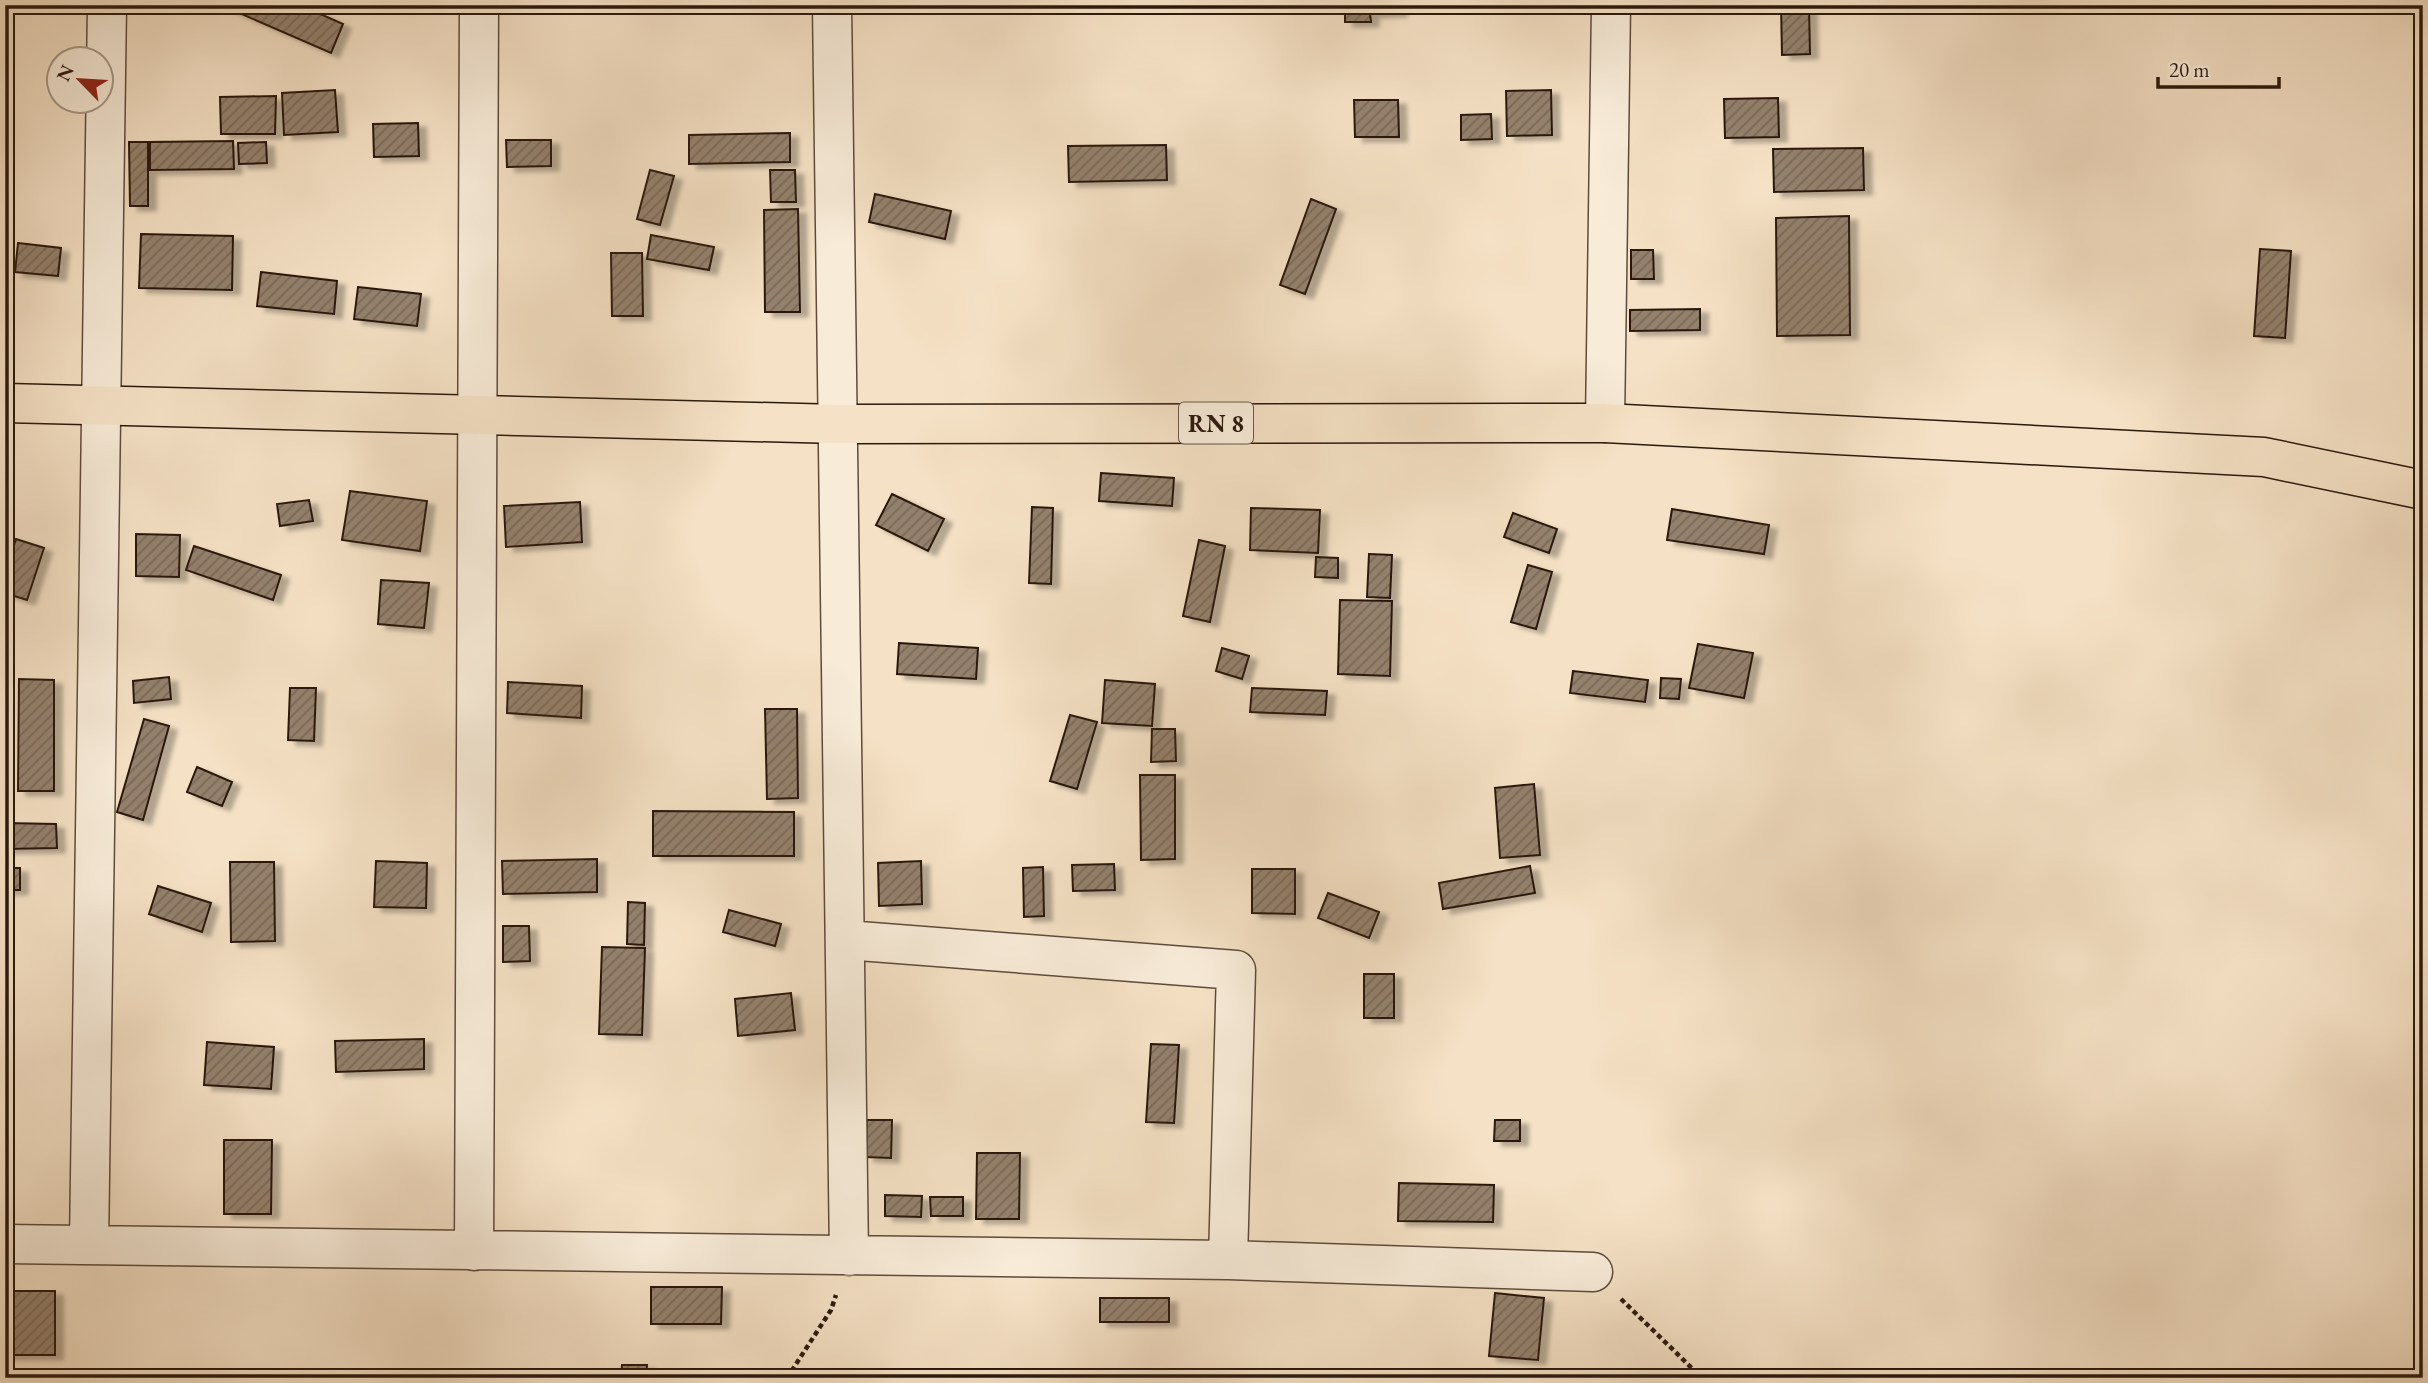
<svg xmlns="http://www.w3.org/2000/svg" width="2428" height="1383" font-family="'EB Garamond',serif">
  <style>
    .building { fill: url(#building-hatch); stroke: #2b190d; stroke-width: 2; filter: url(#shadow) }
    .lines { fill: none; stroke-linecap: round; stroke-linejoin: round }
    .street-casing { stroke: #5e4b3b; stroke-width: 41 }
    .primary-casing { stroke: #2b190d; stroke-width: 41 }
    .path { stroke: #2b190d; stroke-width: 4.5; stroke-dasharray: 5 3.5; stroke-linecap: butt }
    .street { stroke: #f8ecd9; stroke-width: 38 }
    .primary { stroke: #f5e1c5; stroke-width: 38 }
    .labels { text-anchor: middle; dominant-baseline: central; stroke-width: 6; stroke-linejoin: round; paint-order: stroke }
    .shield { fill: #f8ecd9; stroke: #68584a; stroke-width: 2 }
    .shield-label { font-size: 24px; font-weight: bold; fill: #2b190d }
  </style>
  <defs>
    <pattern id="building-hatch" width="6" height="6" patternUnits="userSpaceOnUse" patternTransform="scale(1.75)"><rect width="6" height="6" fill="#94816d"/><path d="M-1 1l2-2M0 6l6-6M5 7l2-2" fill="none" stroke="#796958"/></pattern>
    <filter id="shadow"><feDropShadow dx="8" dy="4.5" stdDeviation="2" flood-color="#0004"/></filter>
  </defs>
  <rect width="100%" height="100%" fill="#f5e1c5"/>
  <filter id="stains"><feTurbulence type="fractalNoise" baseFrequency=".00286" numOctaves="4"/><feColorMatrix values="0 0 0 0 .2 0 0 0 0 .09 0 0 0 0 .02 0 0 0 .5 -.17"/></filter>
  <radialGradient id="worn" r=".72"><stop offset=".6" stop-color="#630" stop-opacity="0"/><stop offset="1" stop-color="#630" stop-opacity=".3"/></radialGradient>
  <path class="building" d="M221,5H300L343,24L331,53Z
    M1345,5H1399V12L1370,13L1371,22H1345Z
    M1781,5H1809L1810,54L1782,55Z
    M335,90L338,132L284,135L282,93Z
    M1551,90L1552,135L1507,136L1506,91Z
    M276,96L275,134H221L220,97Z
    M1778,98L1779,137L1725,138L1724,99Z
    M1354,100H1398L1399,137H1355Z
    M1491,114L1492,139L1461,140V115Z
    M418,123L419,156L374,157L373,124Z
    M790,133V162L689,164V135Z
    M506,140H551V166L507,167Z
    M233,141L234,169L150,170V142Z
    M129,142H148V206H130Z
    M266,142L267,163L239,164L238,143Z
    M1166,145L1167,180L1069,182L1068,146Z
    M1863,148L1864,190L1774,192L1773,149Z
    M650,170L674,176L660,225L637,219Z
    M770,170H795L796,202H771Z
    M875,194L951,211L945,239L869,222Z
    M1311,199L1336,209L1305,294L1280,285Z
    M798,209L800,312H765L764,210Z
    M1849,216L1850,335L1777,336L1776,218Z
    M141,234L233,236L232,290L139,288Z
    M651,235L714,247L709,270L647,259Z
    M18,243L61,248L58,276L15,272Z
    M2260,249L2291,251L2285,338L2254,336Z
    M1631,250H1653L1654,279H1631Z
    M611,253H642L643,316H612Z
    M261,272L337,281L334,314L257,306Z
    M358,287L421,294L417,326L354,319Z
    M1700,309V330L1630,331V310Z
    M1101,473L1174,478L1172,506L1099,501Z
    M350,491L427,501L420,551L342,540Z
    M892,494L944,519L928,551L876,525Z
    M309,500L313,521L280,526L277,504Z
    M580,502L582,542L506,547L504,506Z
    M1032,507L1053,508L1051,584L1029,583Z
    M1251,508L1320,510L1318,553L1250,550Z
    M1672,509L1769,525L1764,554L1667,540Z
    M1513,513L1557,529L1549,553L1504,537Z
    M136,534L180,535L179,577L136,576Z
    M16,539L44,548L27,600L5,593V574Z
    M1199,540L1225,546L1210,622L1183,616Z
    M194,546L281,575L273,600L186,570Z
    M1369,554L1392,555L1390,598L1367,597Z
    M1316,557L1338,558V578L1315,577Z
    M1528,565L1552,572L1536,629L1511,622Z
    M381,580L429,583L424,628L378,624Z
    M1340,600L1392,601L1390,676L1338,674Z
    M899,643L978,648L976,679L897,674Z
    M1698,644L1753,653L1744,698L1689,688Z
    M1222,648L1249,656L1242,679L1216,671Z
    M1573,671L1648,680L1645,702L1570,693Z
    M169,677L171,699L134,703L133,681Z
    M1661,678L1681,679L1679,699L1660,698Z
    M19,679L54,680V791H18Z
    M1105,680L1155,684L1152,726L1102,723Z
    M508,682L582,686L581,718L507,713Z
    M290,688H316L314,741L288,740Z
    M1252,688L1327,691L1325,715L1250,712Z
    M765,709H797L798,798L767,799Z
    M1070,715L1097,722L1077,789L1050,781Z
    M144,719L169,726L143,820L117,812Z
    M1152,729H1175L1176,761L1151,762Z
    M197,767L232,782L222,806L187,792Z
    M1140,775H1175V859L1141,860Z
    M1534,784L1540,855L1500,858L1495,788Z
    M653,811L794,812V856H653Z
    M5,823L56,824L57,848L5,849Z
    M597,859V892L503,894L502,861Z
    M376,861L427,863L426,908L374,907Z
    M921,861L922,904L879,906L878,863Z
    M230,862H274L275,941L231,942Z
    M1114,864L1115,890L1073,891L1072,865Z
    M1530,866L1535,893L1443,909L1439,883Z
    M1043,867L1044,916L1024,917L1023,868Z
    M5,868H20V890H5Z
    M1252,869H1295V914L1252,913Z
    M158,886L211,903L202,932L149,914Z
    M1328,893L1379,912L1369,938L1318,918Z
    M628,902L645,903L644,945L627,944Z
    M729,910L781,924L775,946L723,932Z
    M503,926H529L530,961L503,962Z
    M602,947L645,948L642,1035L599,1034Z
    M1364,974H1394V1018H1364Z
    M791,993L795,1030L738,1036L735,999Z
    M424,1039V1069L336,1072L335,1041Z
    M207,1042L274,1047L271,1089L204,1085Z
    M1151,1044L1179,1045L1174,1123L1146,1122Z
    M867,1120H892L891,1158L866,1157Z
    M1495,1120H1520V1141H1494Z
    M224,1140H272L271,1214H224Z
    M977,1153H1020L1019,1219H976Z
    M1399,1183L1494,1185L1493,1222L1398,1221Z
    M885,1195L922,1196L921,1217L885,1216Z
    M930,1197H963V1216H931Z
    M651,1287H722L721,1324H651Z
    M5,1291H55V1355H5Z
    M1495,1293L1544,1298L1538,1360L1489,1356Z
    M1100,1298H1169V1322H1100Z
    M622,1365H647L646,1378H621Z
    M703,1369L739,1370V1378H703Z"/>
  <g class="lines">
    <defs>
      <path id="street" d="M832,5L849,1256
        M1605,423L1611,5
        M846,940L1236,970L1228,1260
        M5,1244L1228,1260L1593,1272
        M89,1245L107,5
        M474,1251L479,5"/>
      <path id="primary" d="M5,403L838,424L1605,423L2264,457L2423,490"/>
    </defs>
    <use href="#street" class="street-casing"/>
    <use href="#primary" class="primary-casing"/>
    <path class="path" d="M1621,1299L1702,1378
      M787,1378L831,1310L836,1295"/>
    <use href="#street" class="street"/>
    <use href="#primary" class="primary"/>
  </g>
  <g class="labels">
    <rect class="shield" x="1179" y="402.5" width="74" height="41" rx="5"/>
    <g class="shield-label">
      <text x="1216" y="423">RN 8</text>
    </g>
  </g>
  <rect width="2428" height="1383" fill="none" stroke="#f5e1c5" stroke-width="28"/>
  <rect x="7" y="7" width="2414" height="1369" fill="none" stroke="#2b190d" stroke-width="3.5"/>
  <rect x="14" y="14" width="2400" height="1355" fill="none" stroke="#2b190d" stroke-width="2"/>
  <g transform="translate(80 80) rotate(295)"><circle r="33" fill="#f8ecd9" stroke="#a69887" stroke-width="2"/>
  <path d="M0-5L12 26L0 18L-12 26Z" fill="#8f2418"/>
  <text y="-10" font-size="19" font-weight="bold" text-anchor="middle" fill="#2b190d">N</text>
  </g>
  <path d="M2158 77v10h121v-10" fill="none" stroke="#2b190d" stroke-width="3.5"/>
  <text x="2169" y="77" font-size="21" fill="#2b190d" stroke="#f8ecd9" stroke-width="5" paint-order="stroke">20 m</text>
  <rect width="100%" height="100%" filter="url(#stains)"/>
  <rect width="100%" height="100%" fill="url(#worn)"/>
</svg>
